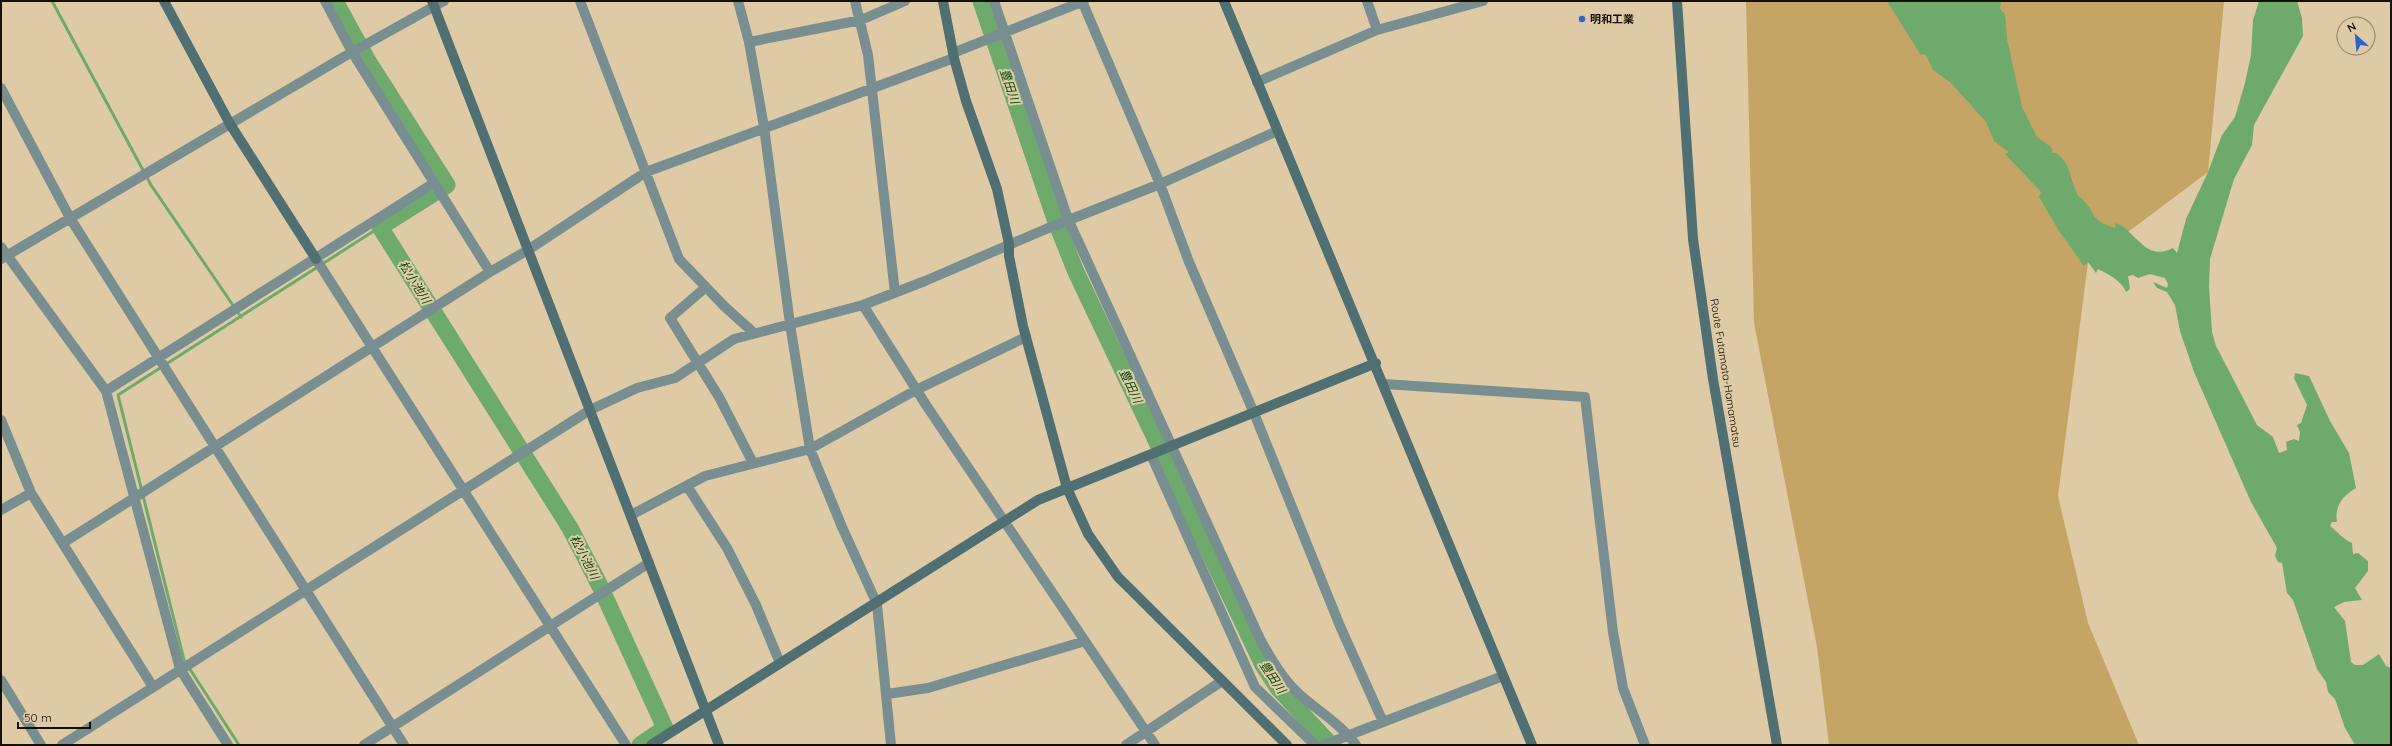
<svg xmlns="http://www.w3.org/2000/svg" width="2392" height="746" font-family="Quicksand,'Noto Sans JP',sans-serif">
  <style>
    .green { fill: #c5a565 }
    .water { fill: #6daa6c }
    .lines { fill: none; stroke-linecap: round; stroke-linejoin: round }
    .stream { stroke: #6daa6c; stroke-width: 3 }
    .river { stroke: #6daa6c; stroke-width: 17 }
    .street { stroke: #798e90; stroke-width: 10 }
    .secondary { stroke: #506f73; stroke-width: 10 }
    .poi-dot { fill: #3261d0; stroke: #decaa5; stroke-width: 1.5 }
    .labels { text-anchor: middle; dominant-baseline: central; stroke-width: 4; stroke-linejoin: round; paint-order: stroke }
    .poi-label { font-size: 11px; font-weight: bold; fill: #160f03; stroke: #decaa5; text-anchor: start }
    .street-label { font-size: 11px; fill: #160f03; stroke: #decaa5 }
    .water-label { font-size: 12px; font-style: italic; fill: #044a0c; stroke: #decaa5 }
  </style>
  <rect width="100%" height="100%" fill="#decaa5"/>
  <path class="green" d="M1746,1H2224L2208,172L2088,262L2058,496L2088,623L2139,745H1829L1817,647L1754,323Z"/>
  <path class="water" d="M1887,1H2001L2000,9L2005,14L2007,39L2022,107L2037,137L2052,148V153H2056C2071,163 2069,177 2077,193C2078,197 2081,197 2083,200C2098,215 2089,220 2115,228L2116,223C2137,232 2145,262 2173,248L2177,253L2186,219L2208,172L2222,135L2235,117L2245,83L2251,55L2253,20L2259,1H2297L2302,18L2303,36L2254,125L2252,145L2234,179L2210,259L2209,287L2212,332L2216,346L2257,425L2273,437L2279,453L2287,450L2286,442L2294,439L2299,441L2300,432L2297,425L2301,423L2307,405L2294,378L2295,373L2309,376L2330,421L2349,453L2356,488C2343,495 2334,507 2337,522H2332L2330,526C2338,532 2344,540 2352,543L2353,554L2358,553L2368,561V571L2355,588L2362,600L2344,602L2334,607L2345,621L2351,662L2355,665H2363L2379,654L2386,666L2391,668V745H2355L2345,728L2335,699L2328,692L2326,682L2317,669L2293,600L2287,593L2282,563L2278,562L2275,556L2277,548L2251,502L2194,372L2180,331L2175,305L2167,292L2157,288L2153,282L2167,288L2168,284L2165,278L2150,274L2138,278L2133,275L2128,276L2130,289L2126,292C2122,281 2108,274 2098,269L2096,273L2088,262L2084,266L2059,231L2039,197L2041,192L2005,154L2009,152L1994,141L1986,122L1951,83L1933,70L1926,55L1920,54Z"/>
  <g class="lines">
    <path class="stream" d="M52,1L151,185L241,317
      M239,745L184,660L118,395L380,227"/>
    <path class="river" d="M335,1L368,61L447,185L380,227L570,528L601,588
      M981,1L1056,222L1076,272L1263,665L1278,688L1331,745
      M605,597L665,728L640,745"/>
    <path class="street" d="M325,1L352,52L490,272L528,250L646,172L954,58
      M580,1L679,259L724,306L754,333
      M738,1L749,42L764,127L790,324L810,449L842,527L877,604L891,745
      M855,1L868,55L895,293
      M994,1L1068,219L1260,639C1271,659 1282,678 1299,694C1318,711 1341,724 1356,745
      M1082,1L1160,184L1189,262L1254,413L1340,626L1383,722L1503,676
      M1367,1L1377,30
      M749,42L861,20L905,1
      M953,53L1084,1
      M1257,82L1377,30L1483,1
      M1,88L70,218L404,745
      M1,247L106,391L180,669L228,745
      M1,259L352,52L444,1
      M316,259L372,347L490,272
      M706,287L670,318L719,397L753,463
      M863,305L926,405L1155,745
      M1384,384L1585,397L1613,632L1623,688L1645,745
      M106,391L434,183
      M1,420L31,493
      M1151,455L1255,687L1315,745
      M687,486L727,548L756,605L780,663
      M1,510L31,493L153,687
      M631,515L705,476L810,449L916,390L1026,337
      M63,543L372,347L626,745
      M1,680L41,745
      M887,694L928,688L1085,641
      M62,745L590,410L637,388L675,378L734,339L863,305L925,281L1046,229L1160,184L1277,131
      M364,745L649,563
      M1126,745L1222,681
      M1324,745L1383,722"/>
    <path class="secondary" d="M164,1L230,124L316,259
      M432,1L719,745
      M943,1L954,58L966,101L997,189L1009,244V256L1023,326L1067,488L1088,534L1118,577L1287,745
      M1224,1L1532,745
      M1677,1L1693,239L1713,379L1777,745
      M651,745L1038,500L1376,363"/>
  </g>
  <circle class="poi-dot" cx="1582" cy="19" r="4"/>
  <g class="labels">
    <g class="poi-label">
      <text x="1590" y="19">明和工業</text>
    </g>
    <g class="street-label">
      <text transform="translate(1726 373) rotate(81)">Route Futamata-Hamamatsu</text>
    </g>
    <g class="water-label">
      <text transform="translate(1010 86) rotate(71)">豊田川</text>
      <text transform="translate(415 282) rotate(58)">松小池川</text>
      <text transform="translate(1131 386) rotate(65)">豊田川</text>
      <text transform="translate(585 557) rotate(63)">松小池川</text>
      <text transform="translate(1273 677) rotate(56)">豊田川</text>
    </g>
  </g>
  <rect width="2392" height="746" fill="none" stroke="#160f03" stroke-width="4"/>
  <g transform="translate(2356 36) rotate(333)"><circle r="19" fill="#decaa5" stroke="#8e7f64"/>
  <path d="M0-3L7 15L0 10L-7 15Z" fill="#3261d0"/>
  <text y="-6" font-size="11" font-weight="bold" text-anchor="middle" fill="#160f03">N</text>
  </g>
  <path d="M18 722v6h72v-6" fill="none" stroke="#160f03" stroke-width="2"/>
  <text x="24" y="722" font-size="12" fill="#160f03" stroke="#decaa5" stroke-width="3" paint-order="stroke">50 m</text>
</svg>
